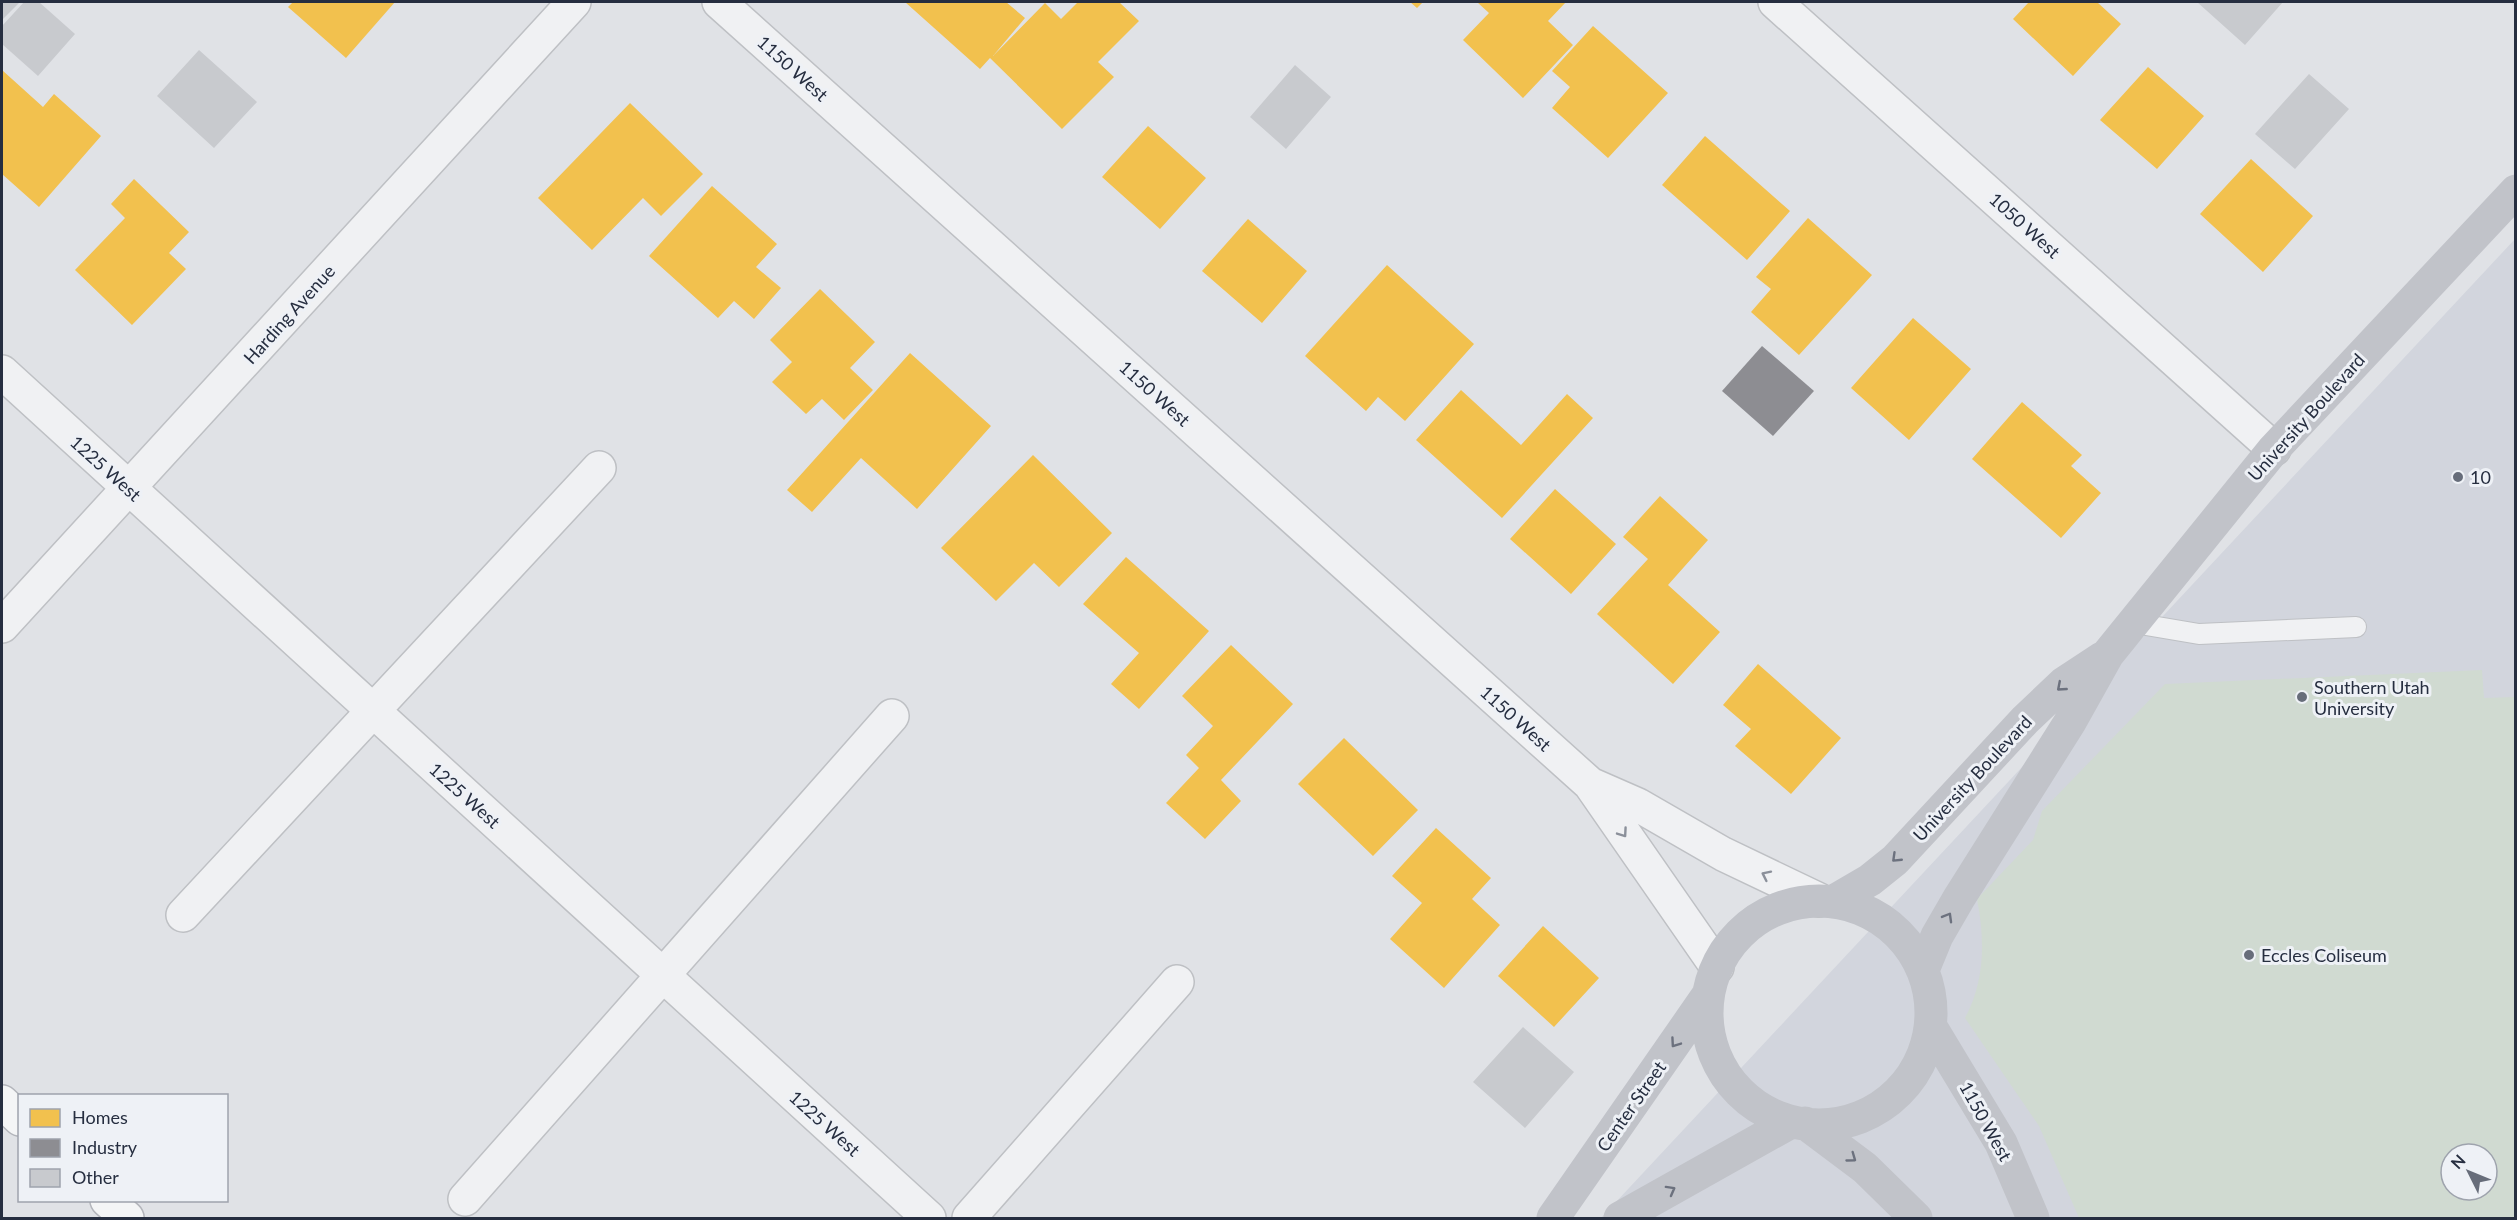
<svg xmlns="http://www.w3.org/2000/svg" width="2517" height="1220" font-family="Lato,sans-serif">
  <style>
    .built { fill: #d2d5dd; fill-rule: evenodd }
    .green { fill: #d0dad1; fill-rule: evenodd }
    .homes { fill: #f2c14e }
    .industry { fill: #8d8d92 }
    .building { fill: #c8cace }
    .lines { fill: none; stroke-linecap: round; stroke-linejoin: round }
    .lane-casing { stroke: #bec0c4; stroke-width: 22 }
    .street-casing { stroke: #bec0c4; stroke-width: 36 }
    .highway-casing { stroke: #b3b5bb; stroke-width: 36 }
    .lane { stroke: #f0f1f3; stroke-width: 20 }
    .street { stroke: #f0f1f3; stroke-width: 33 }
    .secondary { stroke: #c1c3c9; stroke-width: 33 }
    .highway { stroke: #f4f5f6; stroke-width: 33 }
    .oneway { stroke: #6c717e }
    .oneway2 { stroke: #8b909a }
    .poi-dot { fill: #676d7a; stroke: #eef1f6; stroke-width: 2 }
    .labels { text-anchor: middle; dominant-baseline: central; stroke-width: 6; stroke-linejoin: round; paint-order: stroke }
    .street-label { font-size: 18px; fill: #262e40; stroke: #eef1f6 }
    .poi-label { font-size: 18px; fill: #262e40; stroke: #eef1f6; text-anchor: start }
  </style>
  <rect width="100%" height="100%" fill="#e0e2e6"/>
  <path class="built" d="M2515,239V1218H1601ZM2451,1154H2487V1190H2451Z"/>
  <path class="green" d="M2482,670L2484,698L2515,697V1218H2079L2039,1126L1965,1018C1985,981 1985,940 1977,899L2033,840L2042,811L2165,684ZM2451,1154H2487V1190H2451Z"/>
  <path class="homes" d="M293,2H395L346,58L288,7Z
    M905,2H1006L1025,18L993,56L1045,3L1061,19L1078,2H1119L1139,21L1098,62L1114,77L1062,129L990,58L980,69Z
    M1410,2H1423L1417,8Z
    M1477,2H1566L1548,21L1573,45L1523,98L1463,40L1489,13Z
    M2029,2H2097L2121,24L2073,76L2013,19Z
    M1593,26L1668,93L1608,158L1552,108L1570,87L1552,71Z
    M2148,67L2204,116L2157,169L2100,120Z
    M2,70L43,107L54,94L101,136L39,207L2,174Z
    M630,103L703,174L661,216L643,198L592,250L538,198Z
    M1148,126L1206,178L1160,229L1102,177Z
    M1705,136L1790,211L1747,260L1662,185Z
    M2251,159L2313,216L2263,272L2200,214Z
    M134,179L189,232L169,253L186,269L132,325L75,270L125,218L111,204Z
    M712,186L777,244L756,267L781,288L754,319L734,301L718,318L649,256Z
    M1808,218L1872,275L1799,355L1751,312L1771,289L1756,277Z
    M1248,219L1307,271L1262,323L1202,271Z
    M1387,265L1474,344L1405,421L1378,397L1366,411L1305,356Z
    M820,289L875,342L850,368L873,390L844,420L822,399L806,414L772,382L792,362L770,340Z
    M1913,318L1971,369L1909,440L1851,388Z
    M910,353L991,426L917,509L861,458L812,512L787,490Z
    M1461,390L1521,445L1567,394L1593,418L1502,518L1416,440Z
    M2022,402L2082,455L2071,466L2101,493L2061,538L1972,459Z
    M1033,455L1112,533L1059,587L1034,563L996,601L941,548Z
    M1555,489L1616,544L1571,594L1510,539Z
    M1660,496L1708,540L1668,585L1720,632L1673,684L1597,614L1648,559L1623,537Z
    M1126,557L1209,631L1139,709L1111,684L1139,653L1083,604Z
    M1231,645L1293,704L1221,780L1241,801L1205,839L1166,803L1199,768L1186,755L1213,726L1182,696Z
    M1758,664L1841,738L1791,794L1735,746L1751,729L1723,705Z
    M1344,738L1418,810L1373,856L1298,784Z
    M1436,828L1491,878L1472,899L1500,925L1444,988L1390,939L1422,903L1392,876Z
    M1543,926L1599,978L1554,1027L1498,976Z"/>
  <path class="industry" d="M1762,346L1814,391L1773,436L1722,391Z"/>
  <path class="building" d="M2,2H20L2,20Z
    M24,2H39L75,34L38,76L2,44V26Z
    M2197,2H2283L2245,45Z
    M199,50L257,102L214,148L157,96Z
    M1295,65L1331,97L1286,149L1250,117Z
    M2309,74L2349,109L2295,169L2255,134Z
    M1523,1027L1574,1072L1525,1128L1473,1082Z"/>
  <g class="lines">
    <defs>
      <path id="lane" d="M2134,623L2199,634L2356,627"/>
      <path id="street" d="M719,2L1590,784L1717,967
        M1775,2L2274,449
        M2,372L929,1218
        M2,626L574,2
        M1590,784L1638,805L1723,854L1819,900
        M183,915L599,468
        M465,1199L892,716
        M969,1218L1177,982"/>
      <path id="highway" d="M2,1102L20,1119
        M107,1200L127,1218"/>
    </defs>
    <use href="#lane" class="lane-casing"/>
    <use href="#street" class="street-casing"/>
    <use href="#highway" class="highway-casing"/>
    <use href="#lane" class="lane"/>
    <use href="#street" class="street"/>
    <path class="secondary" d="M1834,901L1870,880L1895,860L2025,720L2064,683L2102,658
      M1707 1013a112 112 0 1 1 224 0a112 112 0 1 1-224 0Z
      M1923,970L1937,936L1959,898L2070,722L2108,654L2274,449L2516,191
      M1931,1027L2001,1143L2033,1218
      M1805,1123L1865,1168L1916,1218
      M1553,1218L1708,995
      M1620,1218L1791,1122"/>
    <use href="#highway" class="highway"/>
  </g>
  <defs><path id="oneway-chevron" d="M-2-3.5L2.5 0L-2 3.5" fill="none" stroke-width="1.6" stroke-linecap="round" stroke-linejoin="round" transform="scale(1.5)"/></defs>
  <g class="oneway">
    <use href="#oneway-chevron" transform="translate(2061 687) rotate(139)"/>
    <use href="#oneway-chevron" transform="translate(1896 858) rotate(136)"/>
    <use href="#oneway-chevron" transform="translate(1948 917) rotate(-60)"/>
    <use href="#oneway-chevron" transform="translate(1675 1043) rotate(125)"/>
    <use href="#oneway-chevron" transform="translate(1852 1158) rotate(36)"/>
    <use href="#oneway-chevron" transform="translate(1671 1190) rotate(-29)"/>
  </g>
  <g class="oneway2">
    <use href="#oneway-chevron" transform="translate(1623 833) rotate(55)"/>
    <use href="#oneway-chevron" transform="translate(1766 875) rotate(-154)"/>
  </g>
  <g class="poi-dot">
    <circle cx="2458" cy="477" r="6"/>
    <circle cx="2302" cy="697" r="6"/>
    <circle cx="2249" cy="955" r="6"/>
  </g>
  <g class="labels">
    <g class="street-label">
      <text transform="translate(793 68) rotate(42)">1150 West</text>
      <text transform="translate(2025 225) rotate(42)">1050 West</text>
      <text transform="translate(289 314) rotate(-48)">Harding Avenue</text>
      <text transform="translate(1155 393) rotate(42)">1150 West</text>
      <text transform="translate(2306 417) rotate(-48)">University Boulevard</text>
      <text transform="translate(106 468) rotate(42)">1225 West</text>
      <text transform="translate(1516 718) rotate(42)">1150 West</text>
      <text transform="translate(1972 778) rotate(-47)">University Boulevard</text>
      <text transform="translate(465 795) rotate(42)">1225 West</text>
      <text transform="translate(1631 1106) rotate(-55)">Center Street</text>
      <text transform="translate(1986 1121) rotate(61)">1150 West</text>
      <text transform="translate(825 1123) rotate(42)">1225 West</text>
    </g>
    <g class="poi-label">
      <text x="2470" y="477">10</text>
      <text x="2314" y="687">Southern Utah<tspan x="2314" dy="21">University</tspan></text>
      <text x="2261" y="955">Eccles Coliseum</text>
    </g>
  </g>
  <rect width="2517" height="1220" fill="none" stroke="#262e40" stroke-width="6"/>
  <rect x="18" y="1094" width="210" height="108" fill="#eef1f6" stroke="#9ea3ad" stroke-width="1.5"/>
  <rect x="30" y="1109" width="30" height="18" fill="#f2c14e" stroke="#9ea3ad" stroke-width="1.5"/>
  <text x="72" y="1124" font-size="18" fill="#262e40">Homes</text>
  <rect x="30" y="1139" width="30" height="18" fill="#8d8d92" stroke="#9ea3ad" stroke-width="1.5"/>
  <text x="72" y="1154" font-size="18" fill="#262e40">Industry</text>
  <rect x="30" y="1169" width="30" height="18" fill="#c8cace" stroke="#9ea3ad" stroke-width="1.5"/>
  <text x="72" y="1184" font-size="18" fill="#262e40">Other</text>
  <g transform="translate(2469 1172) rotate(313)"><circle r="28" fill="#eef1f6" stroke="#9ea3ad" stroke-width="1.5"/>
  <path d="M0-4.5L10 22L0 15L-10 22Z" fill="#676d7a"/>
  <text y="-9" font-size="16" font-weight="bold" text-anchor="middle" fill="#262e40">N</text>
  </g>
</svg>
